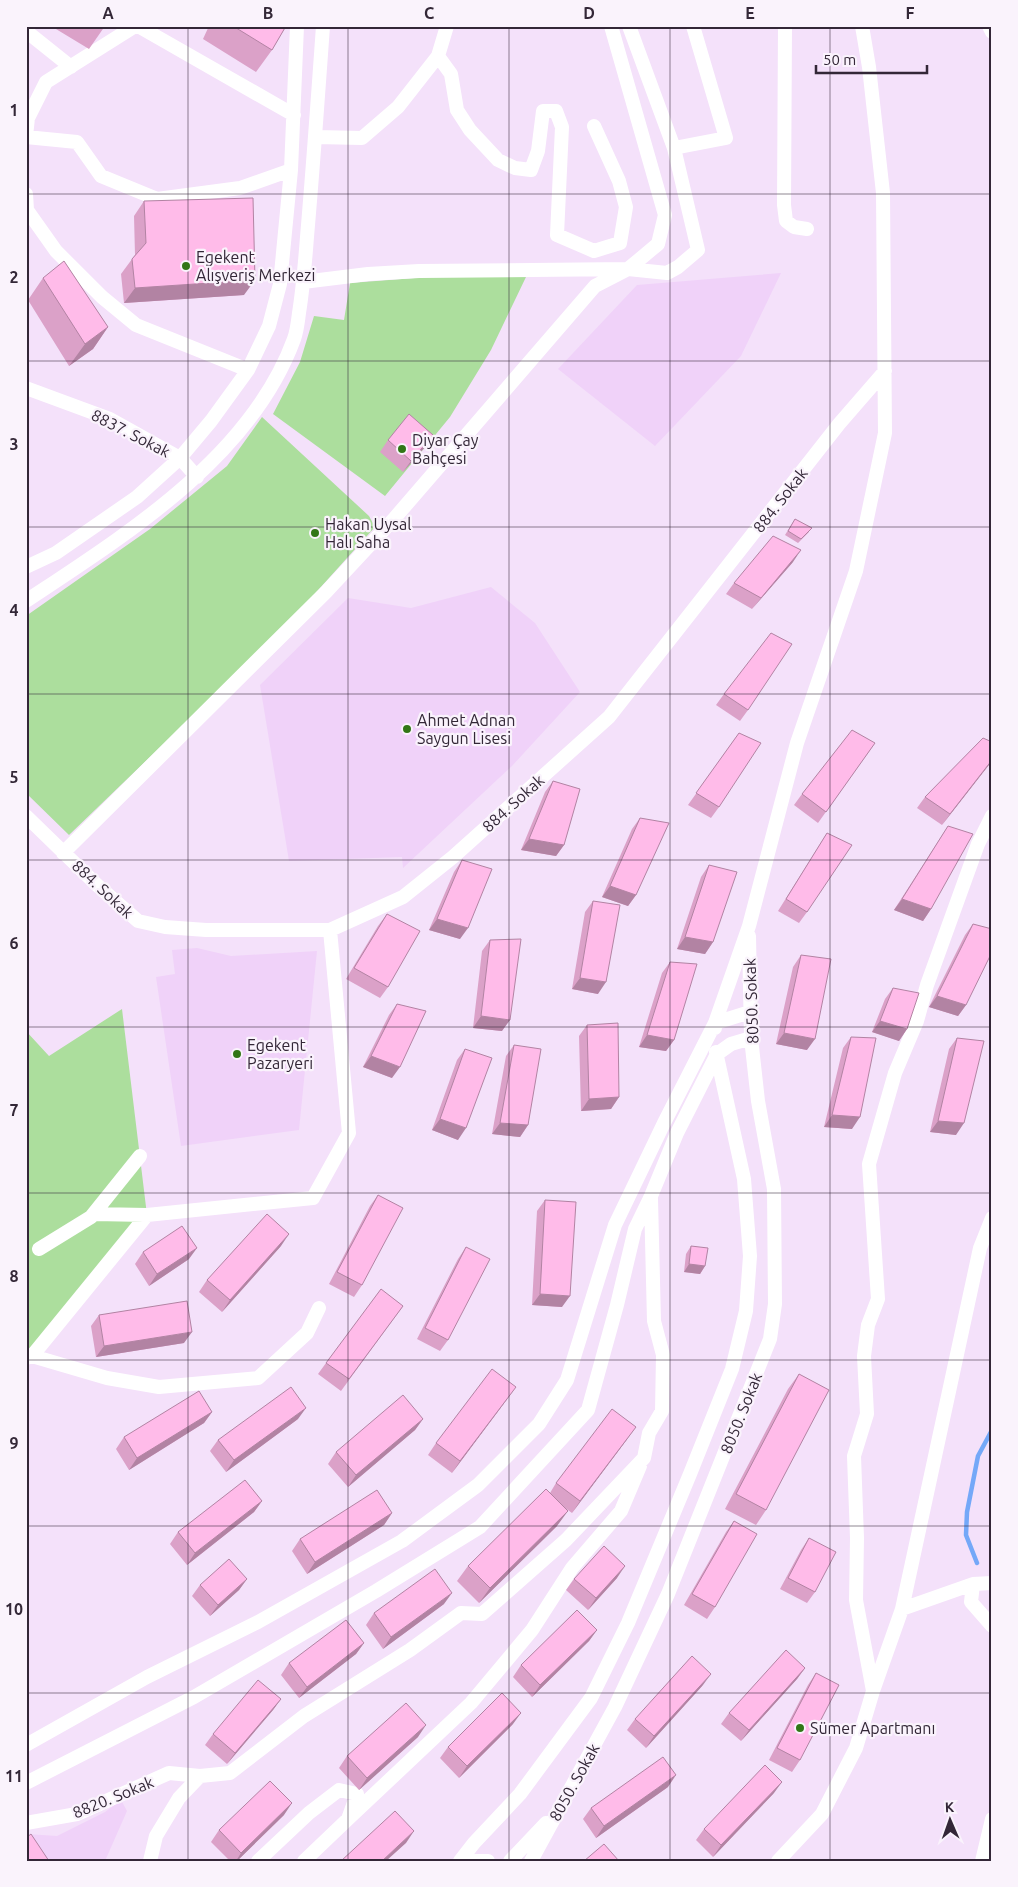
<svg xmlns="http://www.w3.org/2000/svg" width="1018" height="1887" font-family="Ubuntu,sans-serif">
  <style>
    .built { fill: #f0d2f9 }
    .green { fill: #acde9d }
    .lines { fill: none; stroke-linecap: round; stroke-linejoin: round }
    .stream { stroke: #74a8f8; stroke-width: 4.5 }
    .minor { stroke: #fff; stroke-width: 14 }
    .wall { fill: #dba1c8 }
    .shaded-wall { fill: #b283a3 }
    .building { fill: #ffbbe9; stroke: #b283a3 }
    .grid { fill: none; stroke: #332737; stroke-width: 1; stroke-opacity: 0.55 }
    .poi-dot { fill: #327616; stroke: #faf3fc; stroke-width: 2 }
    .labels { text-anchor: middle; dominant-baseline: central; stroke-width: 4.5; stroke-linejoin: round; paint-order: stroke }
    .poi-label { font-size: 16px; fill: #332737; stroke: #faf3fc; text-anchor: start }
    .street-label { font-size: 16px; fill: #332737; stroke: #faf3fc }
    .neatline { fill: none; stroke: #332737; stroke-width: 2 }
    .grid-label { font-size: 16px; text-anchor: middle; font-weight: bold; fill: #332737 }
  </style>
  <rect width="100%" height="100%" fill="#f4e1fa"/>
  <path class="built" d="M781,273L741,356L655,446L558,369L637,285Z
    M491,587L535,623L580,692L512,766L403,868L402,857L289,861L260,685L348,598L411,608Z
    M197,948L231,956L317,951L299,1130L181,1146L156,977L175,974L172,950Z
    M121,1800L127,1811L105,1861H26V1834L57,1836L105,1812Z"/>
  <path class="green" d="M428,277H526L491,350L450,417L385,496L273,414L300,362L314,316L344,320L350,283Z
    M262,417L369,516L375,527L283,629L69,835L26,793V616L150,529L227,466Z
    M122,1009L147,1215L26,1355V1031L49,1056Z"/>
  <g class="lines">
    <path class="stream" d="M977,1563L966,1535L967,1512L978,1456L992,1430"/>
    <path class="minor" d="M138,26L294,115
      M785,26L784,205L786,221L794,227L807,229
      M989,26L992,32
      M26,31L71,67
      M438,56L451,74L457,110L470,130L498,160L515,168L531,170L538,151L543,111H556L562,127L557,235L594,251L620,243L626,207L619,181L594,126
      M26,136L28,118L46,82L135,26
      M26,137L77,142L101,176L157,199L240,188L291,170
      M316,137L362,138L398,107L438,56L447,26
      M674,148L726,138L693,26
      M26,194L27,210L56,251L102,297L136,325L248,370
      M303,282L368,274L419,271L628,269L658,244L665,215L611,26
      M26,388L110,419L180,458L197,477
      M26,567L56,553L137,497L180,458L211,421L248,370L269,326L280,284L291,170L297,26
      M26,601C127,534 251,457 294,339C297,331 298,321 299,313C303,288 305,263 307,237C313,167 318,97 323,26
      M26,816L97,885L138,921L165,927L206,930H330L403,897L453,857L609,717L839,424L885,371
      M63,853L326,592L393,520L595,286L628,269L667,273L678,267L698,250L674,148L629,26
      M715,1028V1023L750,1012
      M94,1214L147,1215
      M39,1249L91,1217L140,1156
      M32,1356L147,1215L313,1198L349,1133L330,930
      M26,1358L32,1356L107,1378L159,1387L258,1378L307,1333L319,1308
      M973,1584L971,1602L992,1626
      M902,1609L973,1584L992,1583
      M873,1691L856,1600L857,1538L854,1456L867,1414L864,1356L868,1325L878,1299L869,1164L895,1073L917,1021L927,985L978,844L992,816
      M26,1745L147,1677L258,1622L402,1541L478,1485L539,1424L567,1380L615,1225L664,1123L715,1023L749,926L797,743L856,571L885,433L883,193L869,67L862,26
      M26,1783L194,1697L376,1591L480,1527L588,1410L617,1305L635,1229L651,1196L677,1133L717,1054L731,1044L751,1038
      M348,1819L471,1703L532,1630L572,1568L621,1511L640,1466
      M26,1823L77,1814L169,1773L200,1776
      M150,1861L156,1836L179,1798L200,1776L230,1773L304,1716L410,1650L461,1613L482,1614L566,1540L644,1458L649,1433L662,1411L663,1355L654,1321L651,1199
      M258,1861L309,1813L339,1790L357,1794L348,1819L304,1861
      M460,1861L474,1843L520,1794L591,1698L628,1623L690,1474L732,1369L746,1311L750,1256L744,1179L716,1052
      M475,1861H488
      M510,1861L546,1823
      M531,1861L615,1707L668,1594L770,1339L775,1304L774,1189L758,1101L751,1038L749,936
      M778,1861L822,1814L856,1748L873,1691L902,1609L980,1248L992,1218
      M982,1861L992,1819"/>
  </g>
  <path class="wall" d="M51,26H105L89,49Z
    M209,26H286L272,50L256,72L203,39Z
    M144,201L244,295L124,303L121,274L135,255L134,216Z
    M43,278L108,327L93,349L69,366L28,300Z
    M388,440L425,447L403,472L380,452Z
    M795,519L809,532L798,543L785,535Z
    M793,562L752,609L726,594L734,583Z
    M724,694L748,710L740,721L716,705Z
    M739,733L719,807L711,818L688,805Z
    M992,742V761L942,825L917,808L925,797Z
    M875,743L818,823L794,805L802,794Z
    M553,781L564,845L556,856L521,850L545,792Z
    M640,818L636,895L628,906L602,897L632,829Z
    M948,826L931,909L923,921L894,910Z
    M827,833L807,912L799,923L778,911Z
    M462,860L460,939L429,930L454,872Z
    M709,865L713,942L705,954L677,949L701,877Z
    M593,901L598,994L572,989L585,912Z
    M387,914L388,987L380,998L346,979L378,926Z
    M973,924L966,1005L958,1016L929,1007L965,935Z
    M490,940L502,1031L473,1028L482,951Z
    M801,955L807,1050L776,1044L793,967Z
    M670,962L674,1040L666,1051L639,1047L662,973Z
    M893,988L907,1029L899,1041L872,1032L885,999Z
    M397,1004L392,1078L363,1067L389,1015Z
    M587,1025L619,1097L611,1109L581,1111L579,1036Z
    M851,1037L852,1129L824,1127L843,1048Z
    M957,1038L956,1135L930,1132L949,1049Z
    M514,1045L528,1125L520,1137L492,1134L506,1056Z
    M465,1049L458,1140L432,1130L457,1060Z
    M378,1195L362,1285L354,1297L329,1284L370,1206Z
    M545,1200L562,1307L532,1305L537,1211Z
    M281,1246L222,1312L199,1292L207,1280Z
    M691,1246L705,1266L700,1274L684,1272L686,1254Z
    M466,1247L448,1340L440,1351L417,1339L458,1259Z
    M143,1252L189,1259L149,1286L135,1264Z
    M403,1306L341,1391L318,1374L326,1363Z
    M99,1315L184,1343L96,1357L91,1326Z
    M799,1374L766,1510L756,1525L725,1509L788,1389Z
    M508,1398L452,1473L428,1455L436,1443Z
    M212,1412L204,1423L129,1470L116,1449L124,1437Z
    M298,1419L226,1472L210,1451L218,1440Z
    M423,1419L415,1430L348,1487L328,1464L336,1452Z
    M628,1438L572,1513L561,1505L557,1526L479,1603L457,1581L468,1566L550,1493L556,1483Z
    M262,1501L254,1512L187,1565L170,1544L178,1532Z
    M392,1513L384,1525L307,1574L292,1551L300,1539Z
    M734,1521L715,1607L707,1619L684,1605L726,1532Z
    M809,1538L815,1592L807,1603L780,1589L801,1550Z
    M617,1578L588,1610L566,1590L574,1579Z
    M247,1579L239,1590L210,1616L192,1596L200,1585Z
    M444,1604L383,1649L366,1625L374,1613Z
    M597,1630L589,1641L532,1697L513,1677L521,1665Z
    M364,1643L356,1654L299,1698L281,1675L289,1663Z
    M805,1668L797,1679L741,1741L721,1724L729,1713Z
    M816,1673L800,1760L792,1772L769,1760L808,1685Z
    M703,1685L646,1748L627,1730L635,1719Z
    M281,1699L273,1710L227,1764L205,1745L213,1734Z
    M513,1724L459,1778L440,1758L448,1747Z
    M418,1737L359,1790L339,1768L347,1756Z
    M668,1787L596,1838L583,1819L591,1808Z
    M774,1793L713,1857L696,1840L704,1829Z
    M284,1815L237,1861H230L211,1842L219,1830Z"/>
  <path class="shaded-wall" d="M255,280L244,295L124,303L135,288Z
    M108,327L93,349L69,366L85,344Z
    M433,435L425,447L403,472L411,461Z
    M801,550L793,562L752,609L761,598Z
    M992,760V761L942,825L950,814Z
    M529,839L564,845L556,856L521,850Z
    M610,886L636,895L628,906L602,897Z
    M902,899L931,909L923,921L894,910Z
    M437,919L468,928L460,939L429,930Z
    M685,937L713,942L705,954L677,949Z
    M580,978L606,982L598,994L572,989Z
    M937,996L966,1005L958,1016L929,1007Z
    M481,1016L510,1020L502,1031L473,1028Z
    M880,1021L907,1029L899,1041L872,1032Z
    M784,1033L815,1039L807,1050L776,1044Z
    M647,1035L674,1040L666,1051L639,1047Z
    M371,1056L400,1067L392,1078L363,1067Z
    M619,1097L611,1109L581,1111L589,1099Z
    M832,1115L860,1117L852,1129L824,1127Z
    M440,1119L466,1128L458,1140L432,1130Z
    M938,1121L964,1123L956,1135L930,1132Z
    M500,1123L528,1125L520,1137L492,1134Z
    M289,1234L281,1246L222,1312L230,1300Z
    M197,1248L189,1259L149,1286L157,1274Z
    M689,1264L705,1266L700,1274L684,1272Z
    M540,1294L570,1296L562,1307L532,1305Z
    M192,1332L184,1343L96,1357L104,1346Z
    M516,1387L508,1398L452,1473L460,1461Z
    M306,1408L298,1419L226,1472L234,1460Z
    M212,1412L204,1423L129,1470L137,1458Z
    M423,1419L415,1430L348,1487L356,1475Z
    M636,1427L628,1438L572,1513L580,1501Z
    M262,1501L254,1512L187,1565L195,1553Z
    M568,1511L557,1526L479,1603L490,1588Z
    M392,1513L384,1525L307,1574L315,1562Z
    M625,1566L617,1578L588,1610L596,1598Z
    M247,1579L239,1590L210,1616L218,1605Z
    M452,1593L444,1604L383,1649L391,1637Z
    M597,1630L589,1641L532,1697L540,1685Z
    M364,1643L356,1654L299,1698L307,1687Z
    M805,1668L797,1679L741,1741L749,1730Z
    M711,1674L703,1685L646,1748L654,1736Z
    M281,1699L273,1710L227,1764L235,1753Z
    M521,1713L513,1724L459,1778L467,1766Z
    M426,1725L418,1737L359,1790L367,1778Z
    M676,1775L668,1787L596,1838L604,1826Z
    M782,1782L774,1793L713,1857L721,1845Z
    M292,1803L284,1815L237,1861H236L241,1853Z
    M414,1831L406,1843L386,1861H382Z"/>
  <path class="building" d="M233,26H286L272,50Z
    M253,198L255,280L135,288L132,259L146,243L144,201Z
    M64,261L108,327L85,344L43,278Z
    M409,414L433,435L411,461L388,440Z
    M795,519L812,528L801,539L788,531Z
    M773,536L801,550L761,598L734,583Z
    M771,633L792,644L748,710L724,694Z
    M852,730L875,743L826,812L802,794Z
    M739,733L761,743L719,807L696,793Z
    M983,738L992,742V760L950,814L925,797Z
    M553,781L580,789L564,845L529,839Z
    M640,818L669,823L636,895L610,886Z
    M948,826L973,834L931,909L902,899Z
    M827,833L852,845L807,912L786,899Z
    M462,860L492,869L468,928L437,919Z
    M709,865L737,872L713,942L685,937Z
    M593,901L620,905L606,982L580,978Z
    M387,914L420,931L388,987L354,968Z
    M973,924L992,929V952L966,1005L937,996Z
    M521,939L510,1020L481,1016L490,940Z
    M801,955L831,959L815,1039L784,1033Z
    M670,962L697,964L674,1040L647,1035Z
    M893,988L919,993L907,1029L880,1021Z
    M397,1004L426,1011L400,1067L371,1056Z
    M618,1023L619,1097L589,1099L587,1025Z
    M851,1037L876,1038L860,1117L832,1115Z
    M957,1038L984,1041L964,1123L938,1121Z
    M514,1045L541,1049L528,1125L500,1123Z
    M465,1049L492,1058L466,1128L440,1119Z
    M378,1195L403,1208L362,1285L337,1272Z
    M545,1200L576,1202L570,1296L540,1294Z
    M267,1214L289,1234L230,1300L207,1280Z
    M182,1226L197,1248L157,1274L143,1252Z
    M691,1246L708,1248L705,1266L689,1264Z
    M466,1247L490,1259L448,1340L425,1328Z
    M381,1289L403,1306L349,1379L326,1363Z
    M187,1301L192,1332L104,1346L99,1315Z
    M492,1369L516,1387L460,1461L436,1443Z
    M799,1374L829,1390L766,1510L736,1494Z
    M291,1387L306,1408L234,1460L218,1440Z
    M199,1391L212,1412L137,1458L124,1437Z
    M403,1395L423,1419L356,1475L336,1452Z
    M612,1409L636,1427L580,1501L556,1483Z
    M245,1480L262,1501L195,1553L178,1532Z
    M546,1489L568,1511L490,1588L468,1566Z
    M377,1490L392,1513L315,1562L300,1539Z
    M734,1521L757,1534L715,1607L692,1594Z
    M809,1538L836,1552L815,1592L788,1578Z
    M604,1546L625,1566L596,1598L574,1579Z
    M229,1559L247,1579L218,1605L200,1585Z
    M435,1569L452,1593L391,1637L374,1613Z
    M577,1610L597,1630L540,1685L521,1665Z
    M346,1620L364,1643L307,1687L289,1663Z
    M786,1650L805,1668L749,1730L729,1713Z
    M692,1656L711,1674L654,1736L635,1719Z
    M816,1673L839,1685L800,1760L777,1748Z
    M258,1680L281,1699L235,1753L213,1734Z
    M502,1693L521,1713L467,1766L448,1747Z
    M406,1703L426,1725L367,1778L347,1756Z
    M663,1757L676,1775L604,1826L591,1808Z
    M765,1765L782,1782L721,1845L704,1829Z
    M270,1781L292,1803L241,1853L219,1830Z
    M395,1811L414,1831L382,1861H341Z
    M31,1834L49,1861H26V1838Z
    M604,1844L619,1861H584Z"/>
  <path class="grid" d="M188,26V1861M348,26V1861M509,26V1861M670,26V1861M830,26V1861M26,194H992M26,361H992M26,527H992M26,694H992M26,860H992M26,1027H992M26,1193H992M26,1360H992M26,1526H992M26,1693H992"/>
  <g class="poi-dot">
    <circle cx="186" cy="266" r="5"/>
    <circle cx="402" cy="449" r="5"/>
    <circle cx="315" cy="533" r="5"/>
    <circle cx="407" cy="729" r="5"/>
    <circle cx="237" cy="1054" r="5"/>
    <circle cx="800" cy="1728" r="5"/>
  </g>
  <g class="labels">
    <g class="poi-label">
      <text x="196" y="257">Egekent<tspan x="196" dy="18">Alışveriş Merkezi</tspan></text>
      <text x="412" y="440">Diyar Çay<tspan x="412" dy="18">Bahçesi</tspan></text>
      <text x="325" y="524">Hakan Uysal<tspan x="325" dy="18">Halı Saha</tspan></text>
      <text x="417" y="720">Ahmet Adnan<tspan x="417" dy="18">Saygun Lisesi</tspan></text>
      <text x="247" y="1045">Egekent<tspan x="247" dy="18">Pazaryeri</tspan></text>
      <text x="810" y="1728">Sümer Apartmanı</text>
    </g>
    <g class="street-label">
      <text transform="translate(131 433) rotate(27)">8837. Sokak</text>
      <text transform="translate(780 500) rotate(-52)">884. Sokak</text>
      <text transform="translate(513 803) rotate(-42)">884. Sokak</text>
      <text transform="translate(103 889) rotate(43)">884. Sokak</text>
      <text transform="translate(751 1001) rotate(-92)">8050. Sokak</text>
      <text transform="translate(741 1413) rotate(-68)">8050. Sokak</text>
      <text transform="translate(574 1782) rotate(-61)">8050. Sokak</text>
      <text transform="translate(113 1797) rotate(-22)">8820. Sokak</text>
    </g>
  </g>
  <rect width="1018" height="1887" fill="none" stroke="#faf3fc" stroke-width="55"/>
  <g transform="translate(950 1820) rotate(358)" stroke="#faf3fc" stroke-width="4" paint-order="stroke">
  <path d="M0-4L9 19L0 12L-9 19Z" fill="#332737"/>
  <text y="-8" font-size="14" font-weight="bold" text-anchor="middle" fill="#332737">K</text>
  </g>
  <path d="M816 65v8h111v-8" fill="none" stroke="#332737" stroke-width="2.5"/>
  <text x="823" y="65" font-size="15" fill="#332737" stroke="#faf3fc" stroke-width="4" paint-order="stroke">50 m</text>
  <rect x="28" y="28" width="962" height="1832" class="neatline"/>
  <g class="grid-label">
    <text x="108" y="19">A</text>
    <text x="268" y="19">B</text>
    <text x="429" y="19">C</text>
    <text x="589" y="19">D</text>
    <text x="750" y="19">E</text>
    <text x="910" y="19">F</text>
    <text x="14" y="116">1</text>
    <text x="14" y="283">2</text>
    <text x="14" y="450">3</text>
    <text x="14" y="616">4</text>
    <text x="14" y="783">5</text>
    <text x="14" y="949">6</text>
    <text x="14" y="1116">7</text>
    <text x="14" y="1282">8</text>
    <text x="14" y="1449">9</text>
    <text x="14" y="1615">10</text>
    <text x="14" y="1782">11</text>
  </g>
</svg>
